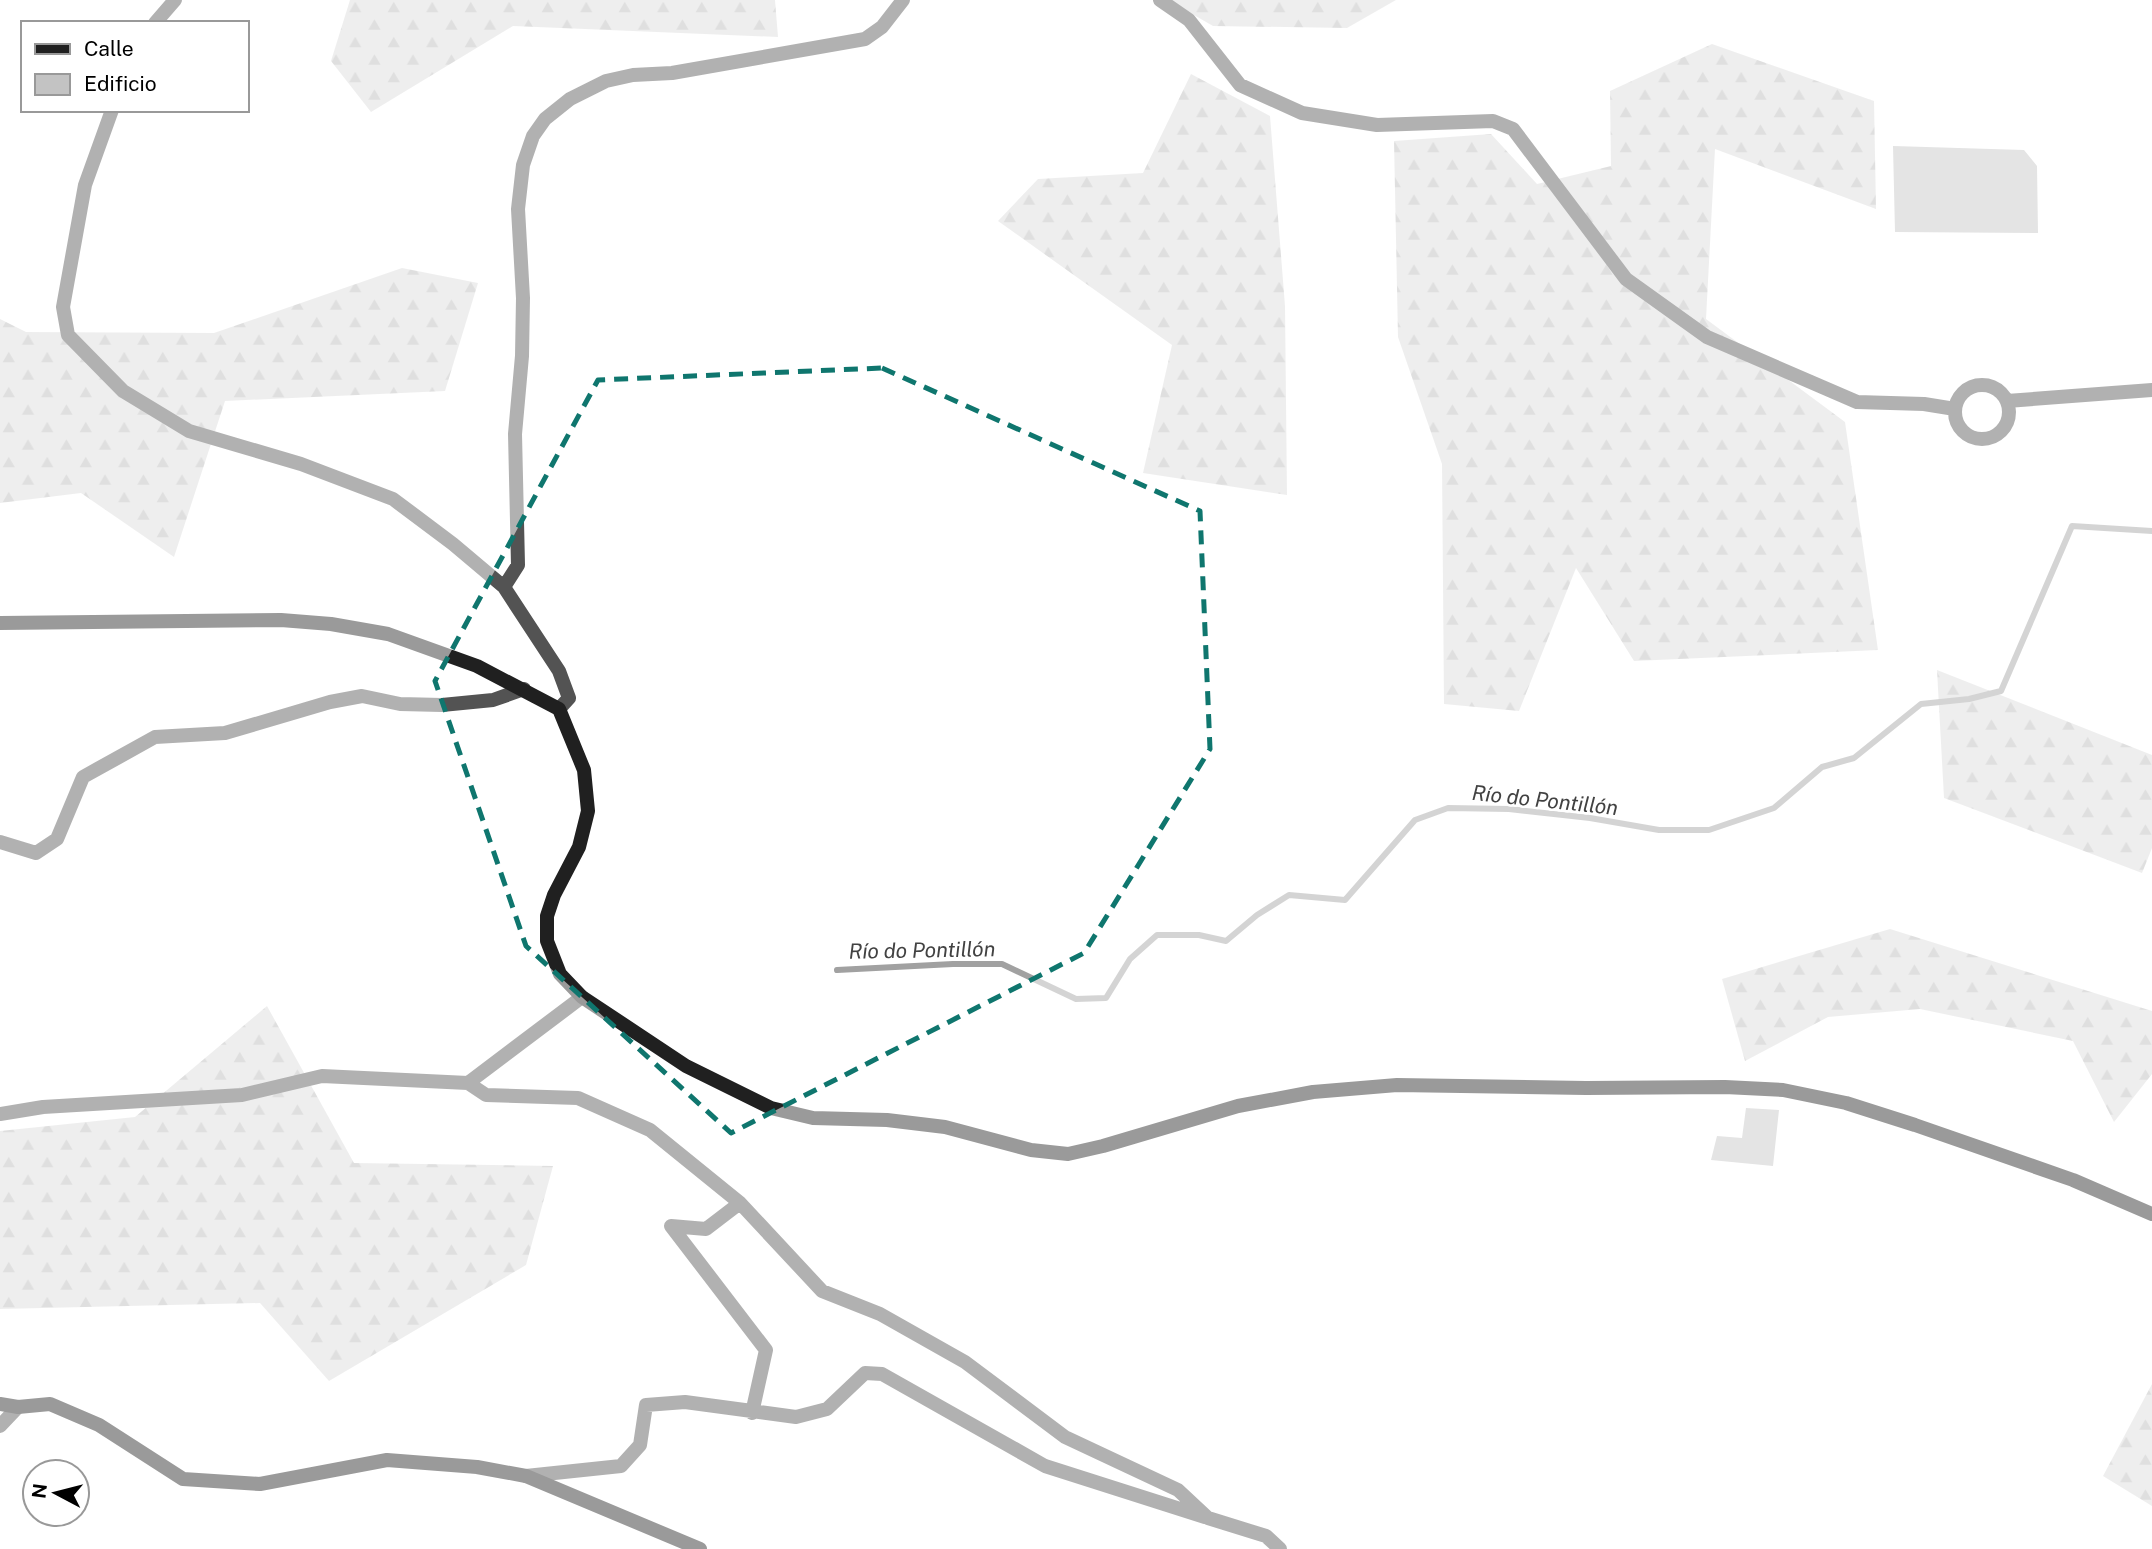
<svg xmlns="http://www.w3.org/2000/svg" width="2152" height="1549" font-family="'Public Sans',sans-serif">
  <style>
    .forest { fill: url(#forest-firs) }
    .lines { fill: none; stroke-linecap: round; stroke-linejoin: round }
    .stream { stroke: #a1a1a1; stroke-width: 6 }
    .building { fill: #c3c3c3 }
    .street { stroke: #535353; stroke-width: 14 }
    .secondary { stroke: #202020; stroke-width: 14 }
    .marked { fill: none; stroke: #0f766e; stroke-width: 5; stroke-dasharray: 14 9; stroke-linejoin: round }
    .labels { text-anchor: middle; dominant-baseline: central; stroke-width: 5; stroke-linejoin: round; paint-order: stroke }
    .water-label { font-size: 21px; font-style: italic; fill: #424242; stroke: #fff }
  </style>
  <defs>
    <pattern id="forest-firs" width="22" height="20" patternUnits="userSpaceOnUse" patternTransform="scale(1.75)"><rect width="22" height="20" fill="#dadada"/><path d="M5 1l3.5 6h-7zM16 11l3.5 6h-7z" fill="#b9b9b9"/></pattern>
  </defs>
  <rect width="100%" height="100%" fill="#fff"/>
  <path class="forest" d="M350,0H775L778,37L513,26L371,112L331,61Z
    M1168,0H1396L1347,28L1213,26Z
    M1712,44L1874,101L1876,209L1715,149L1706,319L1845,422L1878,650L1634,661L1576,568L1519,711L1444,704L1442,464L1398,337L1394,141L1491,134L1537,184L1611,166L1610,91Z
    M1191,74L1270,116L1285,306L1287,495L1143,473L1172,345L998,221L1038,179L1143,173Z
    M402,268L478,283L445,391L225,401L174,557L81,493L0,503V319L26,332L214,333Z
    M1937,670L2152,755V848L2142,873L1944,798Z
    M1890,929L2152,1011V1074L2114,1122L2073,1041L1920,1009L1828,1017L1745,1061L1722,979Z
    M267,1006L354,1163L553,1166L526,1265L329,1381L260,1303L0,1309V1131L135,1117Z
    M2152,1384V1506L2103,1476Z"/>
  <g class="lines">
    <path class="stream" d="M837,970L953,964H1002L1076,999L1106,998L1130,959L1157,935H1199L1226,941L1257,915L1289,895L1345,900L1415,820L1448,808L1509,809L1590,818L1659,830H1709L1774,808L1822,767L1854,758L1921,704L1969,699L2001,691L2072,526L2152,531"/>
  </g>
  <path class="building" d="M1893,146L2024,150L2037,166L2038,233L1895,232Z
    M1746,1108L1779,1110L1773,1166L1711,1160L1717,1136L1742,1138Z"/>
  <g class="lines">
    <path class="street" d="M1160,0L1189,20L1240,85L1302,113L1377,125L1493,121L1513,129L1626,279L1707,337L1857,402L1924,404L1955,409
      M155,23L175,0
      M112,110L85,185L63,307L68,335L123,391L189,431L301,464L393,499L453,544L504,587
      M1955 412a27 27 0 1 1 54 0a27 27 0 1 1-54 0Z
      M2007,401L2152,390
      M559,709L569,698L559,671L504,587L518,565L515,434L522,356L523,298L518,209L523,165L533,136L545,119L570,99L606,81L633,75L672,73L865,39L882,27L903,0
      M0,842L36,853L57,839L83,777L155,737L225,733L330,702L362,696L400,704L442,705L493,700L524,689
      M468,1083L486,1095L578,1098L650,1130L740,1203L822,1291L880,1314L965,1362L1065,1437L1178,1490L1208,1518L1266,1536L1280,1549
      M0,1114L43,1107L242,1095L322,1076L468,1083L582,997
      M740,1203L706,1229L671,1226L766,1350L752,1413
      M0,1426L18,1407
      M526,1476L621,1466L640,1445L646,1405L685,1402L796,1417L827,1409L865,1373L882,1374L1045,1466L1205,1517"/>
    <path class="secondary" d="M0,623L281,620L331,624L388,634L477,666L559,709L584,770L588,811L579,847L554,895L547,916V941L560,974L582,997L686,1066L771,1108L813,1118L887,1120L945,1127L1031,1150L1068,1154L1103,1146L1238,1106L1313,1092L1397,1085L1586,1088L1725,1087L1783,1090L1846,1103L1915,1125L2073,1180L2152,1214
      M0,1404L18,1407L50,1404L99,1425L183,1479L260,1484L387,1460L477,1467L526,1476L700,1549"/>
  </g>
  <path d="M0 0H2152V1549H0ZM882,368L1200,511L1210,749L1084,953L731,1133L526,946L435,681L598,380Z" fill="#fff" fill-opacity=".55" fill-rule="evenodd"/>
  <path class="marked" d="M882,368L1200,511L1210,749L1084,953L731,1133L526,946L435,681L598,380Z"/>
  <g class="labels">
    <g class="water-label">
      <text transform="translate(1545 800) rotate(6)">Río do Pontillón</text>
      <text transform="translate(922 950) rotate(-1)">Río do Pontillón</text>
    </g>
  </g>
  <rect x="21" y="21" width="228" height="91" fill="#ffffff" stroke="#999999" stroke-width="2"/>
  <rect x="35" y="44" width="35" height="10" fill="#202020" stroke="#999999" stroke-width="2"/>
  <text x="84" y="56" font-size="21" fill="#000000">Calle</text>
  <rect x="35" y="74" width="35" height="21" fill="#c3c3c3" stroke="#999999" stroke-width="2"/>
  <text x="84" y="91" font-size="21" fill="#000000">Edificio</text>
  <g transform="translate(56 1493) rotate(277)"><circle r="33" fill="#ffffff" stroke="#999999" stroke-width="2"/>
  <path d="M0-5L12 26L0 18L-12 26Z" fill="#000000"/>
  <text y="-10" font-size="19" font-weight="bold" text-anchor="middle" fill="#000000">N</text>
  </g>
</svg>
